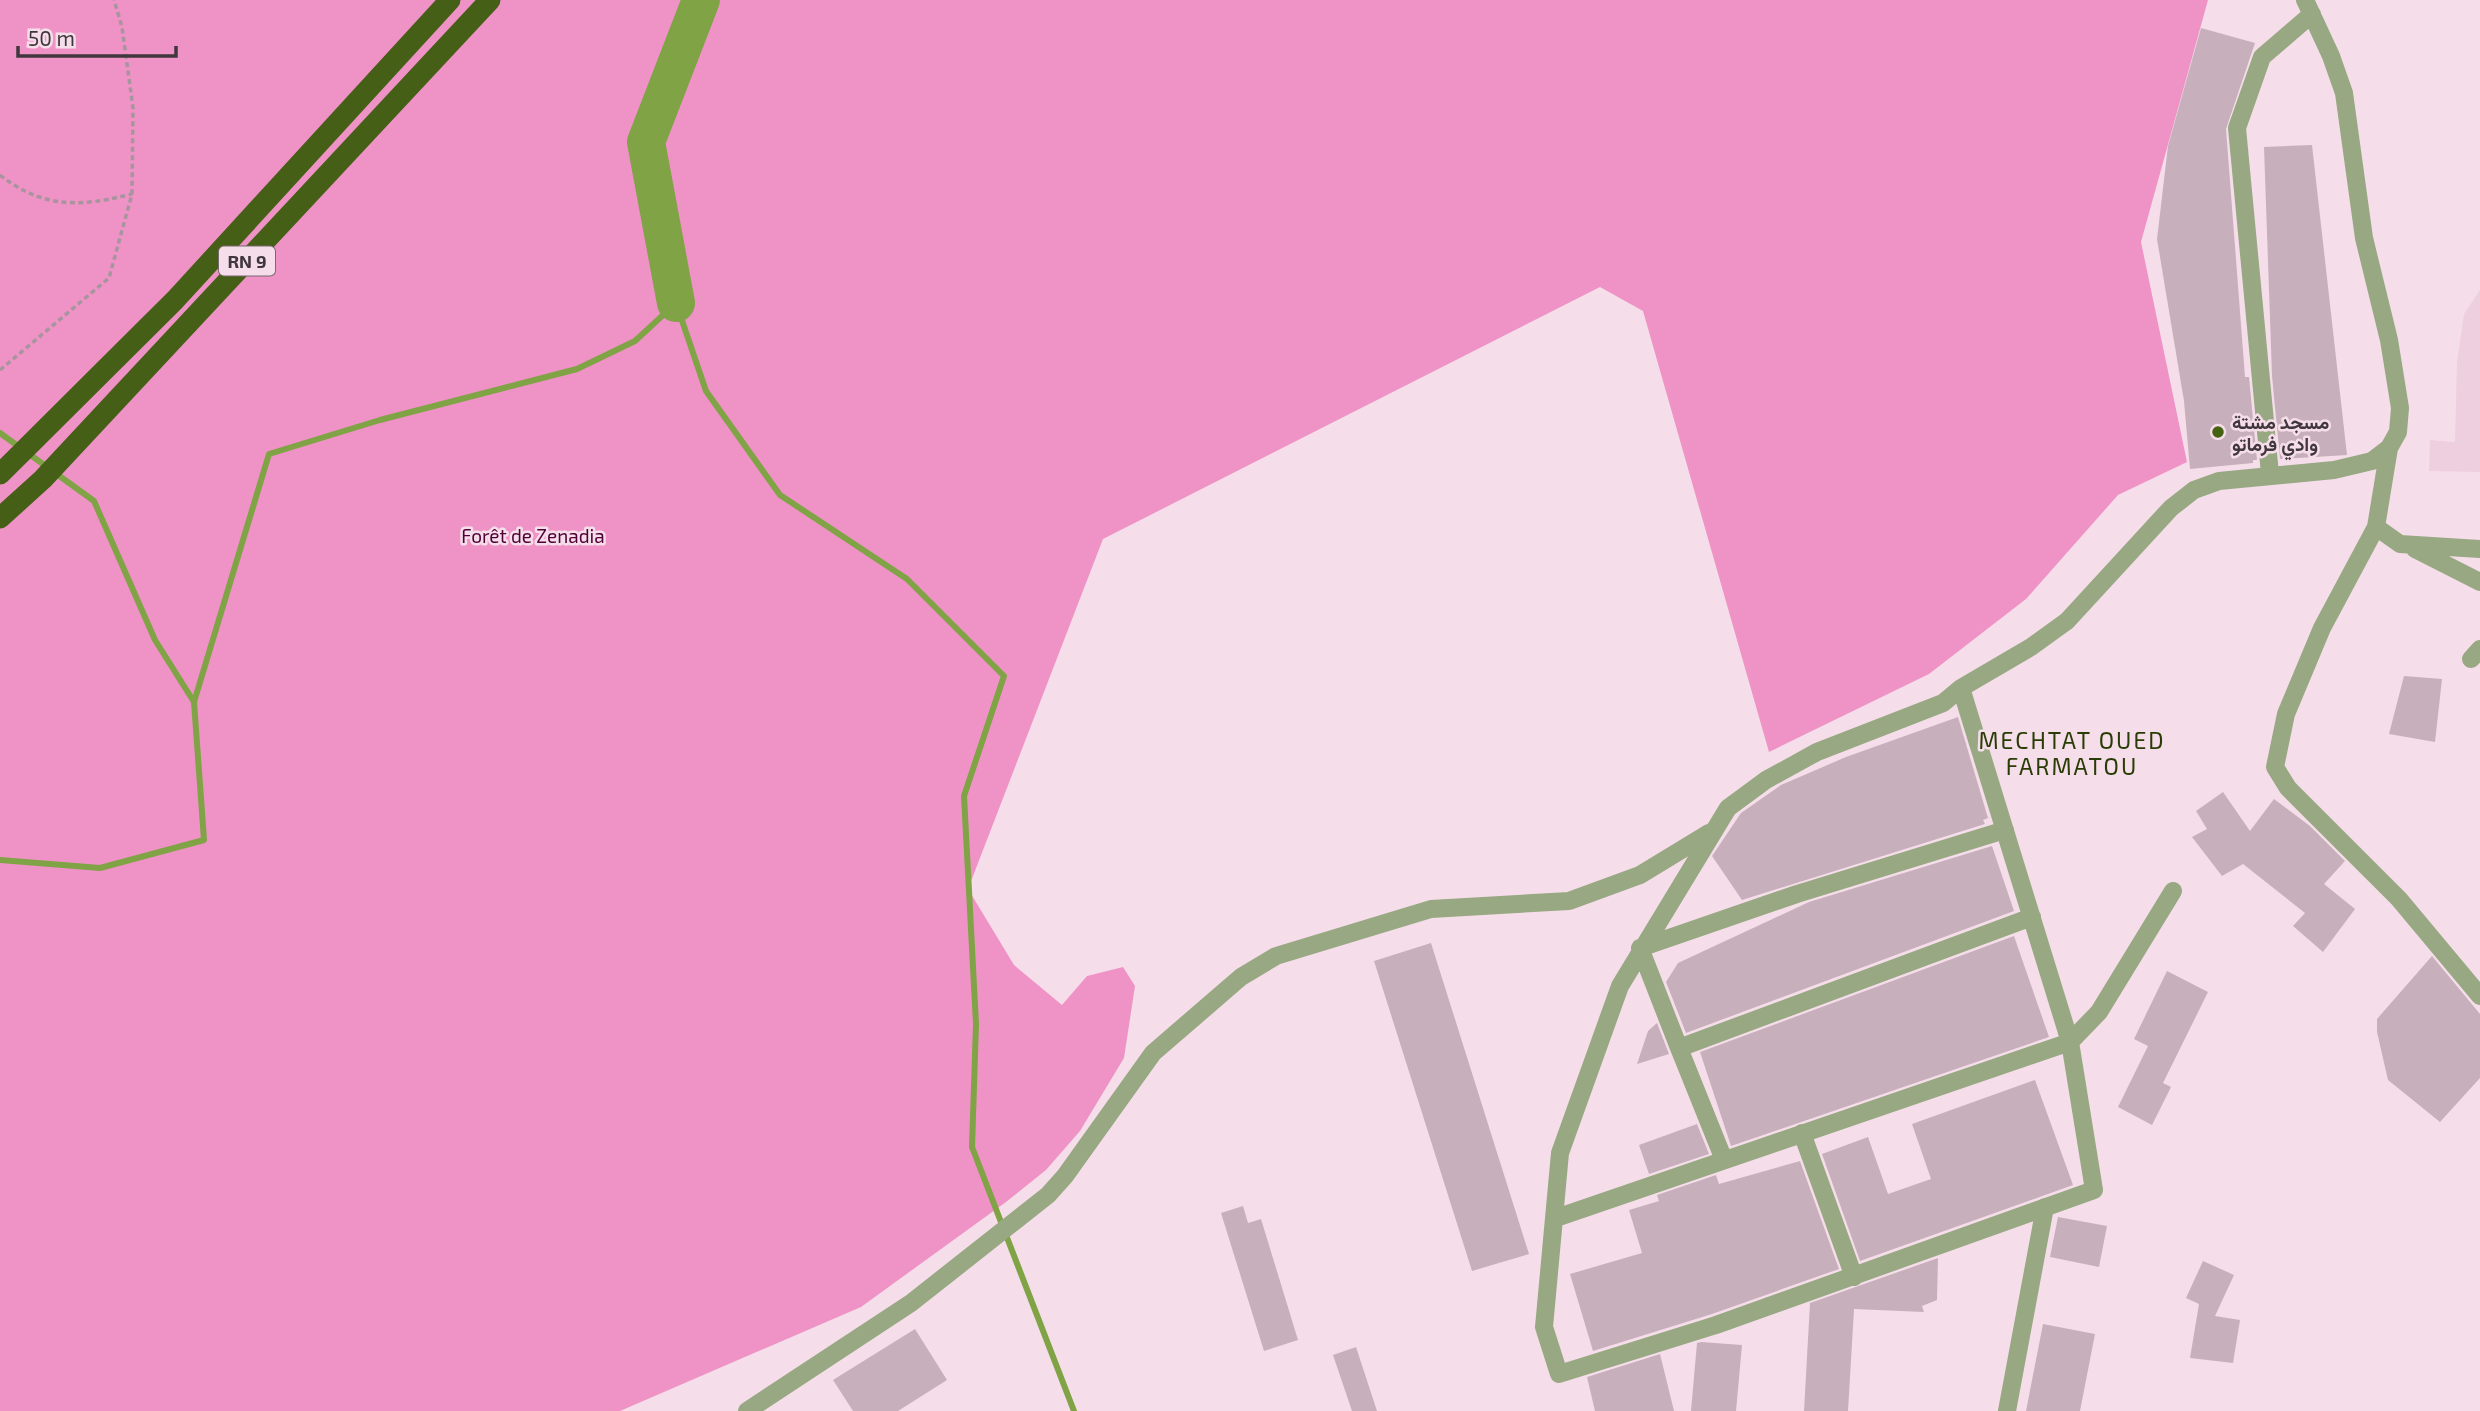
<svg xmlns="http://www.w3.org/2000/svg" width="2480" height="1411" font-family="'Exo 2',Vazirmatn,sans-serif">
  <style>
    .built { fill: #eecfdf }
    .forest { fill: #ef93c6 }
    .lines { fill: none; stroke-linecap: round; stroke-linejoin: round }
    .stream { stroke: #80a346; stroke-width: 6 }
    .river { stroke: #80a346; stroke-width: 38 }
    .building { fill: #c7b0bc }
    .path { stroke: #a6959d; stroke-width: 3.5; stroke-dasharray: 5 3.5; stroke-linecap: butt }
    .street { stroke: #97a882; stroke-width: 18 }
    .highway { stroke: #465f16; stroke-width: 21 }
    .poi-dot { fill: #466111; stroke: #f5dee9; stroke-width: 2.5 }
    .labels { text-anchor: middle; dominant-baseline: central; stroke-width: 5; stroke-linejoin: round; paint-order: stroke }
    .shield { fill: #f5dee9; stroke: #766970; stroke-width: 2 }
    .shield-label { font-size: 18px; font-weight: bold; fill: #40373c }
    .poi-label { font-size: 19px; font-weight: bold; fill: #40373c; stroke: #f5dee9; text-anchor: start }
    .park-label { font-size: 19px; fill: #520038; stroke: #f5dee9 }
    .quarter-label { font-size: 23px; letter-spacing: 2px; fill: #2a3c05; stroke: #f5dee9 }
  </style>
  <rect width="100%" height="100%" fill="#f5dee9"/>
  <path class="built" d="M2480,290V472L2429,471L2430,440L2455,442L2457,362L2464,314Z"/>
  <path class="forest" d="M0,0H2208L2141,242L2187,462L2118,495L2026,599L1929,674L1769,752L1643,311L1600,287L1103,539L968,889L1014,965L1062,1005L1087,976L1123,967L1135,986L1124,1058L1080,1131L1046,1170L1006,1202L861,1307L620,1411H0Z"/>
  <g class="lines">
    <path class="stream" d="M0,433L94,501L155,640L194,702
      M0,860L100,868L204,840L194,702L269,454L380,420L577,369L635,341L676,303L706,391L780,495L907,579L1004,676L964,796L976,1024L972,1147L1074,1411"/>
    <path class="river" d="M676,303L646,142L701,0"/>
  </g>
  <path class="building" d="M2201,28L2255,43L2226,129L2245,377H2249L2257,460H2253V463L2190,469L2184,401L2157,239L2168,146Z
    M2312,145L2347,455L2280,459L2272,376L2264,147Z
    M2404,676L2442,679L2435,742L2389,734Z
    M1958,717L1988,818L1983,820L1985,824L1742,900L1712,856L1741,813L1781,785L1846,757Z
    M2223,792L2250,831L2274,799L2310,826L2345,861L2324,884L2355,909L2323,952L2293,926L2305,913L2243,864L2222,876L2192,837L2207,829L2196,811Z
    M1992,846L2014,911L1686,1033L1666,982L1678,963L1809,902Z
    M2014,936L2049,1037L1731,1146L1700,1052Z
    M1431,943L1529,1254L1472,1271L1374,961Z
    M2432,956L2480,1014V1078L2440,1122L2388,1080L2377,1032V1019Z
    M2167,971L2208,992L2163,1083L2171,1087L2152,1125L2118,1107L2148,1046L2134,1039Z
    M1657,1023L1669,1054L1637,1064L1648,1031Z
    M2035,1080L2073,1185L1860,1261L1822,1154L1868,1137L1888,1194L1931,1179L1912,1124Z
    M1697,1124L1709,1154L1649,1174L1639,1145Z
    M1800,1161L1839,1269L1712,1314L1593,1351L1570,1274L1642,1253L1629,1210L1659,1201L1657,1195L1716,1175L1719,1184Z
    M1243,1206L1248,1223L1261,1219L1298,1340L1264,1351L1221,1213Z
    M2058,1217L2107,1226L2099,1267L2050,1257Z
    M1938,1258L1937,1300L1922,1306L1924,1312L1854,1309L1848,1411H1804L1810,1303Z
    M2203,1261L2234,1275L2215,1316L2240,1320L2233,1363L2190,1358L2199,1304L2186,1298Z
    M2043,1324L2095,1334L2080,1411H2026Z
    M915,1329L947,1380L898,1411H853L833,1380Z
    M1701,1342L1742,1345L1736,1411H1691L1697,1343Z
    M1356,1347L1377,1411H1352L1333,1355Z
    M1660,1354L1674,1411H1595L1587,1377Z"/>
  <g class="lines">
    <path class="path" d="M0,175C43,209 81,207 132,194
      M0,370L109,278L132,194L133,108L122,27L114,0"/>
    <path class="street" d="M2389,448L2376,527L2322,628L2286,714L2275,767L2288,788L2399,899L2480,996
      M2270,474L2237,128L2262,57L2312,14
      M2376,527L2400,544L2480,549
      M2415,549L2480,582
      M2471,659L2480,649
      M1961,688L2070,1042L2094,1190L1716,1325L1559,1374L1544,1327L1560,1153L1620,986L1728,808L1766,780L1817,752L1943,703L1961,688L2031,647L2067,621L2171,508L2194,490L2219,481L2334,470L2372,461L2389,448L2398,432L2400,408L2389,340L2364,238L2344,93L2331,56L2305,0
      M1679,1048L1640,948L1797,894L2005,830
      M1802,1133L1854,1277
      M1724,1160L1679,1048L2032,917
      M1556,1218L2070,1042L2099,1012L2173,891
      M747,1411L911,1303L1048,1195L1065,1176L1153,1053L1241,977L1276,956L1431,909L1569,901L1640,875L1709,833
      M2007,1411L2045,1207"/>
    <path class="highway" d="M0,474L175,300L450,0
      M0,518L43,479L490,0"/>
  </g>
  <circle class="poi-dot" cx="2218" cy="432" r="7"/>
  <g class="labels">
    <rect class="shield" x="219" y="246.5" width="56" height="29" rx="5"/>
    <g class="shield-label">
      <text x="247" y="261">RN 9</text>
    </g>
    <g class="poi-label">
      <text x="2232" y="421">مسجد مشتة<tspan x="2232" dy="22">وادي فرماتو</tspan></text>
    </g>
    <g class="park-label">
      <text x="533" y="535">Forêt de Zenadia</text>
    </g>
    <g class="quarter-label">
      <text x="2072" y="740">MECHTAT OUED<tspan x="2072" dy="26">FARMATOU</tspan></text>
    </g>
  </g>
  <path d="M18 46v10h158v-10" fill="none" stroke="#40373c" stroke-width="3.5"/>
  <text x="28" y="46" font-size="21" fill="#40373c" stroke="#f5dee9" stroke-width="5" paint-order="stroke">50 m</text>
</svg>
